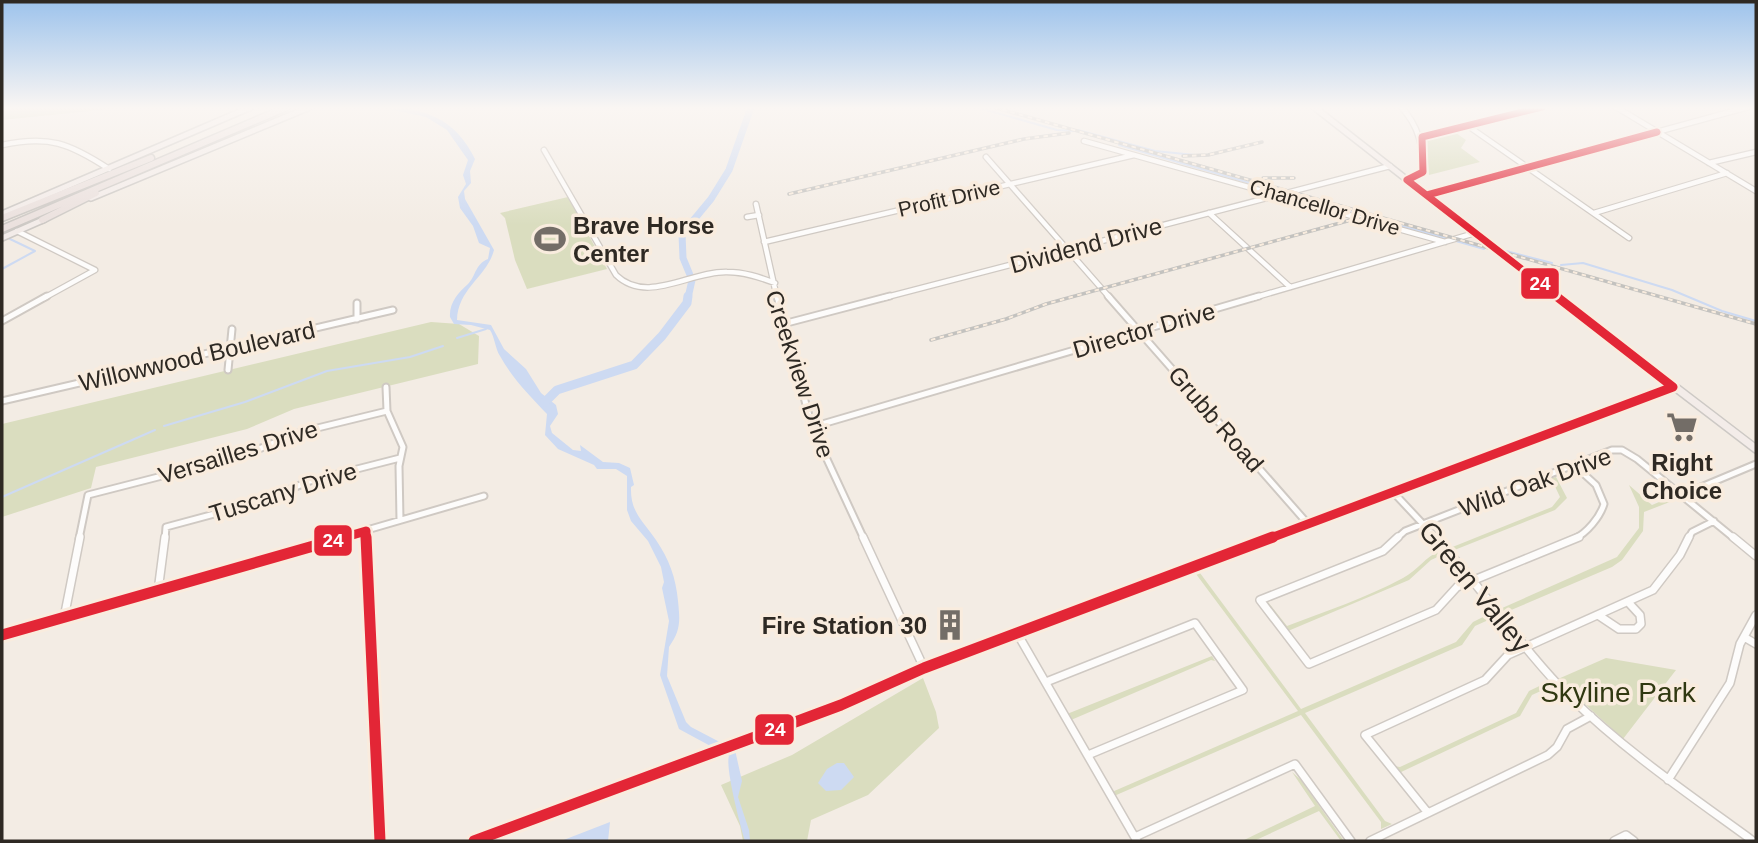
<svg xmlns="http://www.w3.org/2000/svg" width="1758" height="843" font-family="Arial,sans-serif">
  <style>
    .green { fill: #daddbf }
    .water { fill: #cddaf2 }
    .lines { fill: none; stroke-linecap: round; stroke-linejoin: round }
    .stream { stroke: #cddaf2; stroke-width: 2 }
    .river-far1 { stroke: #cddaf2; stroke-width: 7 }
    .river { stroke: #cddaf2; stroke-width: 9 }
    .minor-far2-casing { stroke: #cfc9c3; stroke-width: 7 }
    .minor-far1-casing { stroke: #cfc9c3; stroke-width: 9 }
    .minor-casing { stroke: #cfc9c3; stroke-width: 10 }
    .major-far2-casing { stroke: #cdc9c5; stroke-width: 8 }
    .major-far1-casing { stroke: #cdc9c5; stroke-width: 10 }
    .major-casing { stroke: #cdc9c5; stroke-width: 12 }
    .highway-casing { stroke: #cdc9c5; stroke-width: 9 }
    .minor-far2 { stroke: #fdfcfb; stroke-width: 4.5 }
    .minor-far1 { stroke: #fdfcfb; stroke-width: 5 }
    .minor { stroke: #fdfcfb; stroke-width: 7 }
    .major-far2 { stroke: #f3ece9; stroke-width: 5 }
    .major-far1 { stroke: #f3ece9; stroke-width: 7 }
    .major { stroke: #f3ece9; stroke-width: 9 }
    .highway { stroke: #ebe1de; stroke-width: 6 }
    .rail-casing { stroke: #c3c2bf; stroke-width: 3.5 }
    .rail { stroke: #f9ecde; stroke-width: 2; stroke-dasharray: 4.5; stroke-linecap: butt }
    .bus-1-far2-casing { stroke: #f9ecde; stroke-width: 11 }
    .bus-1-far1-casing { stroke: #f9ecde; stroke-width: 14 }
    .bus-1-casing { stroke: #f9ecde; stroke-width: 17 }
    .bus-1-far2 { stroke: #e32636; stroke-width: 7 }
    .bus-1-far1 { stroke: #e32636; stroke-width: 9 }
    .bus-1 { stroke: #e32636; stroke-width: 11 }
    .labels { text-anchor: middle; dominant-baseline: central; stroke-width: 7; stroke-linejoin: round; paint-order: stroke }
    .far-street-label { font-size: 21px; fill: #2e2923; stroke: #f9ecde }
    .poi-label { font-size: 24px; font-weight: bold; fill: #2e2923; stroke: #f9ecde; text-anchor: start }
    .street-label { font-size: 24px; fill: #2e2923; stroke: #f9ecde }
    .near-street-label { font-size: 28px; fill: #2e2923; stroke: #f9ecde }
    .near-park-label { font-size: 28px; fill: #303811; stroke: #f9ecde }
    .line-badge { stroke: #f9ecde; stroke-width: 2.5 }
    .badge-label { font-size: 19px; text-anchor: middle; font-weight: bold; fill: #fff }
  </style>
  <rect width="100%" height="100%" fill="#f3ece4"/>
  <path class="green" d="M2,107H130L2,120Z
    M1469,129L1456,133L1466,140L1461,148L1480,162L1429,175L1426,139Z
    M568,197L607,269L527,289L515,260L505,218L500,213Z
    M431,322L459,324L479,336L478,364L294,409L247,429L96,467L91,488L2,517V424Z
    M1556,477L1567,498L1555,510L1452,551L1450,548L1552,507L1560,497L1551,478Z
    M1629,485L1652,505L1676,495L1680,498L1644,512L1643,531L1622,560L1612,567L1504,613L1522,636L1527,638H1522L1482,587L1500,609L1617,557L1639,528V507Z
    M1423,529L1428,533L1464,577L1444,554L1431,560L1409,580L1288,631L1268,605V602L1287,626C1326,611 1366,598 1403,578C1418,570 1425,557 1441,550Z
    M1200,573L1301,709L1456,642L1473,622L1491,613L1495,617L1475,626L1462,645L1305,713L1385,821L1392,824L1381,829V822L1301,715L1114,796L1112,792L1298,711L1196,574Z
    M1212,656L1215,661L1211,660L1071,720L1067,714Z
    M1606,658L1676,670L1623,739L1558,679Z
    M923,678L936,712L939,728L868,795L811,820L807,841H743L740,826L721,785L792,755Z
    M1550,681L1554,685L1532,695L1520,716L1399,773L1394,766L1400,767L1516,713L1529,691Z
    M1292,772L1301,780L1344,841H1341L1319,811L1254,841H1242L1315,806Z"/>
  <path class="water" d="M379,107C424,107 455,118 475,159L470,171L471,183L464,191L465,199L494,250C487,277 458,288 457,320L491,325L504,349L526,369L541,393L556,405L558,414L550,426L552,433L573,450L581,451L580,445L603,462L619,463L630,468L634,485L631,487C630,512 643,521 656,540C669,559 676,578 678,601C680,621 681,630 669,647L667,676L686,722L691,727L735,750L742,781L738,797L749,830L750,841H745C740,825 725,767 729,756L679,729L660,675L669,621L662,588L664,582L661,567L648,541L631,521L627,510V476L616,469H597L594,465L558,449L545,435L547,414C530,396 512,378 500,356C495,348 495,338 490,330L471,325L454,324L450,317C449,303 458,293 468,284C476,276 475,264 488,259L490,248L479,243L473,226L460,208L458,197L466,184L463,175L468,160L447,130L426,117Z
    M837,763H844L854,777L841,790L826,791L818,783L827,769Z
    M610,822L608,841H561Z"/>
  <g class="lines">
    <path class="stream" d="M976,107L1057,130L1073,131
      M1003,107L1032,108
      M1078,130L1155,151L1195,155
      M1119,145L1277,191
      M1295,196L1366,216
      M1379,220L1445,238
      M1456,241L1484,249
      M1506,251L1552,263
      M1561,265L1583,263L1672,290L1722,311L1756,321
      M2,269L35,251L10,239
      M457,338L486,329
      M164,426L245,402L327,371L410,357L443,346
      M2,497L155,430"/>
    <path class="river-far1" d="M690,275L683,258L682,234L711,199L729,170L751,107
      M688,298L692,280"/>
    <path class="river" d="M545,402L557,390L634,365L662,336L687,303L688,296"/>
    <defs>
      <path id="minor-far2" d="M1401,107C1419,126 1423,146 1423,172L1407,180
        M1616,107L1756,191
        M1468,126L1629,238
        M1422,137L1542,107
        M1084,141L1445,242
        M2,145C49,135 69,143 109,169
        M544,150L616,275C647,305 690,271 727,272C744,272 759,277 775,283
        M986,157L1110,298
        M1709,163L1756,152
        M1427,195L1748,107
        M756,204L777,298
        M1209,213L1290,287
        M1594,213L1727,173
        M747,217L759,215
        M17,231L95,270
        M764,242L1134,155
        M44,298L95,270
        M883,298L1390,166
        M1253,298L1475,233"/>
      <path id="minor-far1" d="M777,296L812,427L864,539
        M1108,296L1308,524
        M357,303V319
        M2,321L47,296
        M783,324L890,296
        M228,370L232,329
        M386,387L387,411L403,447L399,466L400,520
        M2,401L393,310
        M812,427L1259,296
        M1574,465L1596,485L1604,504C1600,517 1587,533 1574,539
        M1393,492L1437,539
        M1682,495L1756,464
        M366,531V539
        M79,539L88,495L244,455L301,432L387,411
        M165,539L166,527L259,502L310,481L400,458
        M336,539L484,496
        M1396,539L1405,531L1612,450H1622L1637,459L1735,539
        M1688,539L1692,532L1714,521"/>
      <path id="minor" d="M366,537L380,841
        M863,537L924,668
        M1398,537L1383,551L1260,600L1309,664L1436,610L1457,587L1579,537
        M1435,537C1483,588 1520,647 1569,696C1625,751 1690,795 1753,841
        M1733,537L1756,556
        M158,591L165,537
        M1598,615L1619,629H1636L1641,624L1640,615L1628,602
        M64,618L80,537
        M1017,633L1137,841
        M2,635L342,537
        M1744,637L1756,644
        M1046,682L1195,623L1243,690L1088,755
        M1668,780L1730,683L1740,644L1756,615
        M1428,813L1365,735L1485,680L1508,655L1653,590L1680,555L1689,537
        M1135,837L1295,764L1351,841
        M1370,841L1548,755L1557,747L1567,729L1591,716
        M1614,841L1626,835L1634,841"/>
      <path id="major-far2" d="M1314,107L1558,298
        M91,198L310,107
        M2,214L251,107
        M2,238L45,219"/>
      <path id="major-far1" d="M1556,296L1756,449
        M1268,539L1673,387"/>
      <path id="major" d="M474,841L841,705L924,668L1273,537"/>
      <path id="highway" d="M2,218L151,158
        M42,220L96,193
        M2,229L287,107"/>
    </defs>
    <use href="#minor-far2" class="minor-far2-casing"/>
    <use href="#minor-far1" class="minor-far1-casing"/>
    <use href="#minor" class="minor-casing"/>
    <use href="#major-far2" class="major-far2-casing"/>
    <use href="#major-far1" class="major-far1-casing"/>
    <use href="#major" class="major-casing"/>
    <use href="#highway" class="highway-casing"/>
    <use href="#minor-far2" class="minor-far2"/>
    <use href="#minor-far1" class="minor-far1"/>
    <use href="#minor" class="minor"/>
    <use href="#major-far2" class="major-far2"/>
    <use href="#major-far1" class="major-far1"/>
    <use href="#major" class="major"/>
    <use href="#highway" class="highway"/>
    <defs>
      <path id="rail" d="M993,107L1756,324
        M1183,156L1208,155L1262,142
        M1263,178H1294
        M789,194L1024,139L1069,133
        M931,340L1006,319L1046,304L1351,220L1372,218"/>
    </defs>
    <use href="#rail" class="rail-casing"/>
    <use href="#rail" class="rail"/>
    <defs>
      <path id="bus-1-far2" d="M1407,180L1559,298
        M1407,180L1423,172L1422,137L1542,107
        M1427,195L1657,132"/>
      <path id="bus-1-far1" d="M1556,296L1673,387
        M339,539L366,531V539
        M1268,539L1673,387"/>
      <path id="bus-1" d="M366,537L380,841
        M2,635L345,537
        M474,841L841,705L924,668L1273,537"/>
    </defs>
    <use href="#bus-1-far2" class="bus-1-far2-casing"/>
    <use href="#bus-1-far1" class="bus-1-far1-casing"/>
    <use href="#bus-1" class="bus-1-casing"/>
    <use href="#bus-1-far2" class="bus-1-far2"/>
    <use href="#bus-1-far1" class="bus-1-far1"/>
    <use href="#bus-1" class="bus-1"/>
  </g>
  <linearGradient id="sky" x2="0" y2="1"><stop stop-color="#9dc3ec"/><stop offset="0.48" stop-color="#faf6f3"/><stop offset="1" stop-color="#faf6f3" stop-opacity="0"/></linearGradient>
  <rect width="1758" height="225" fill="url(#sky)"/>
  <defs>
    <symbol id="stadium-bare" viewBox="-9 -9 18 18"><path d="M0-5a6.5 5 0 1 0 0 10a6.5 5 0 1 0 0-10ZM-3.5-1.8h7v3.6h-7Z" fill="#736d67" stroke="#f9ecde" stroke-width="2.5" paint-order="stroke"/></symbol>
    <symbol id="supermarket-bare" viewBox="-9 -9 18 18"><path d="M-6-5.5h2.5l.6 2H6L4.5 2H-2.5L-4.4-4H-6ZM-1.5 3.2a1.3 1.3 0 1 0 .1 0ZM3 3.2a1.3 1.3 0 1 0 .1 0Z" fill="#736d67" stroke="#f9ecde" stroke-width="2.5" paint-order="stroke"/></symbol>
    <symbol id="building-bare" viewBox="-9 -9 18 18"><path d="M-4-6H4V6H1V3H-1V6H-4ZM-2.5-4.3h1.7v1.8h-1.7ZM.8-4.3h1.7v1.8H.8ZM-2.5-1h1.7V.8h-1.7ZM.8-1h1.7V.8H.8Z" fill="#736d67" stroke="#f9ecde" stroke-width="2.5" paint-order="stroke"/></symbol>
  </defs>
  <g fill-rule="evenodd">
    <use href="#stadium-bare" x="528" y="217" width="44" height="44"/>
    <use href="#supermarket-bare" x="1660" y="405" width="44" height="44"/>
    <use href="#building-bare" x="928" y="603" width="44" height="44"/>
  </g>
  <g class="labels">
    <g class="far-street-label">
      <text transform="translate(949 198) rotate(-13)">Profit Drive</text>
      <text transform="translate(1325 207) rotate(16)">Chancellor Drive</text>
    </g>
    <g class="poi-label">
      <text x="573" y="225">Brave Horse<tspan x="573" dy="28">Center</tspan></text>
      <text x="1682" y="462" text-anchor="middle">Right<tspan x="1682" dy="28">Choice</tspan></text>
      <text x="927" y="625" text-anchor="end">Fire Station 30</text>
    </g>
    <g class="street-label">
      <text transform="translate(1086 245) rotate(-15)">Dividend Drive</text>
      <text transform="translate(1144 330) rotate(-16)">Director Drive</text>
      <text transform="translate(197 356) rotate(-13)">Willowwood Boulevard</text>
      <text transform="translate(800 374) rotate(72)">Creekview Drive</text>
      <text transform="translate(1216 419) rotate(49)">Grubb Road</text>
      <text transform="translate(238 452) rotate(-17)">Versailles Drive</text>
      <text transform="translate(1535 482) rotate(-20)">Wild Oak Drive</text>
      <text transform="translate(283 492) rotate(-17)">Tuscany Drive</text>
    </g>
    <g class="near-street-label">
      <text transform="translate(1475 587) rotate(51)">Green Valley</text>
    </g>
    <g class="near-park-label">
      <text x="1618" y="692">Skyline Park</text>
    </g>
  </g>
  <g class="line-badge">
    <rect x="1520" y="267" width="40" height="33" rx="7" fill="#e32636"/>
    <rect x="313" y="524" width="40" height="33" rx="7" fill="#e32636"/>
    <rect x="754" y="713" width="41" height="33" rx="7" fill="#e32636"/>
  </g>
  <g class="badge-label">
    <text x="1540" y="290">24</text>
    <text x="333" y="547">24</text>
    <text x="775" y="736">24</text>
  </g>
  <rect width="1758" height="843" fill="none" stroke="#2e2923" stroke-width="7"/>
</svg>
